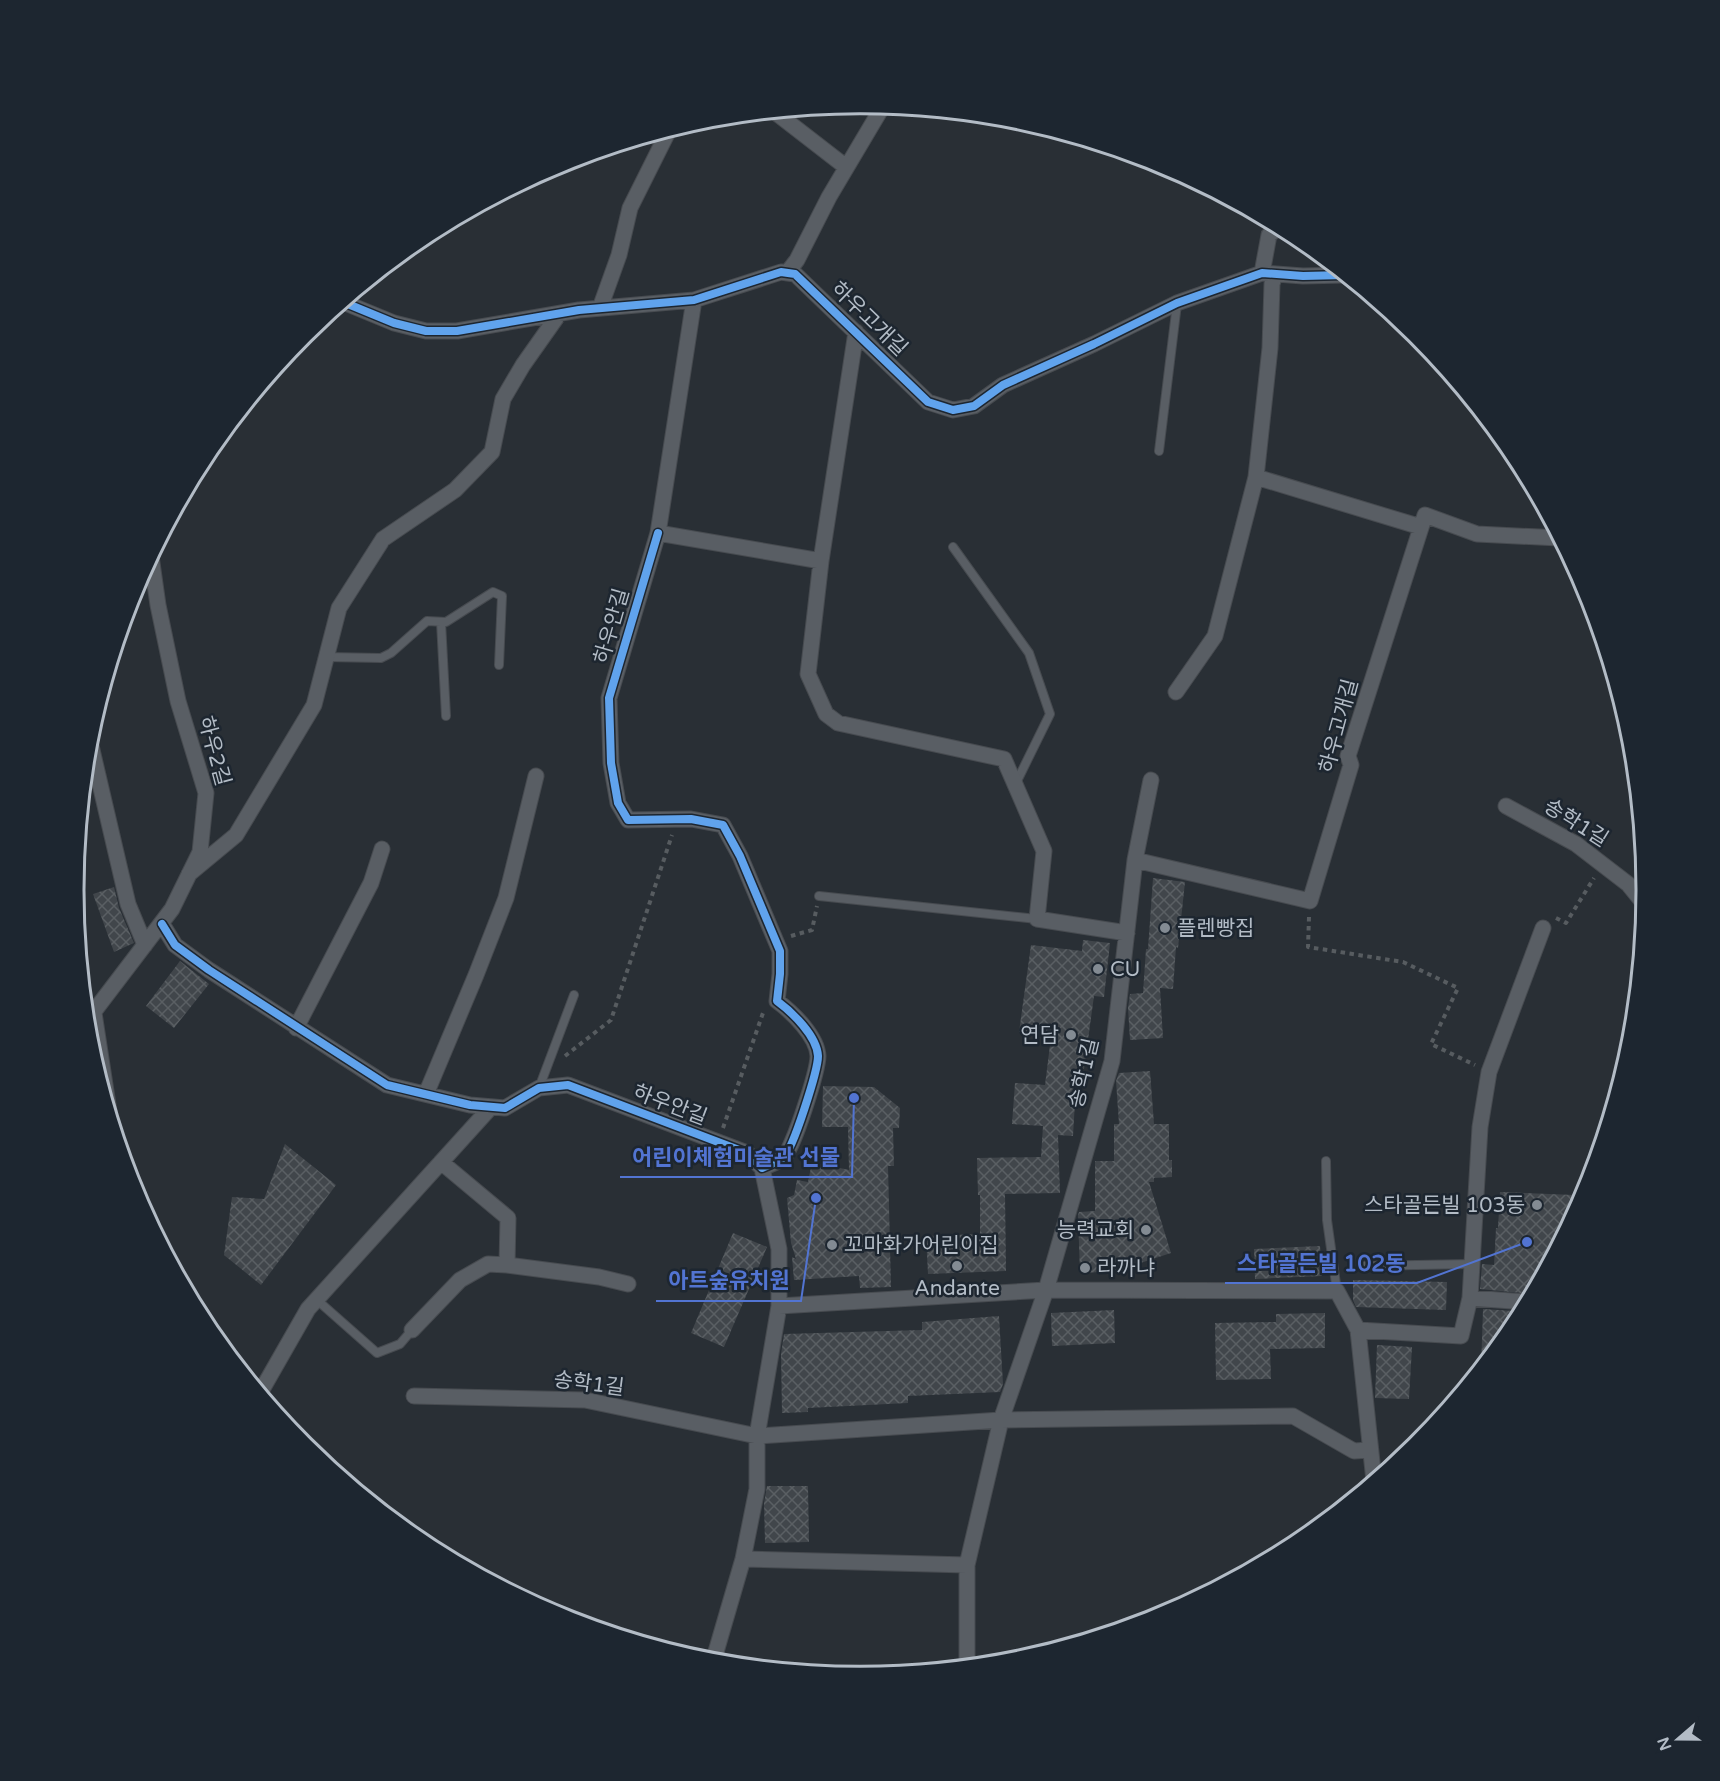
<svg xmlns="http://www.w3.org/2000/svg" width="1720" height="1781" font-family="'Varela Round','Noto Sans KR',sans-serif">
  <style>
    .building { fill: url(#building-cross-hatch) }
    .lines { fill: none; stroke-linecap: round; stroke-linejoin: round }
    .lane-casing { stroke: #474b50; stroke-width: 10 }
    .street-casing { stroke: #474b50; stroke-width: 17 }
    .path { stroke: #575c60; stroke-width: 4; stroke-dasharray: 4.5 4.5; stroke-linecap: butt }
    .lane { stroke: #595e64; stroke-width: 8 }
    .street { stroke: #595e64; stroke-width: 15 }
    .cycleway-casing { stroke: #1d2630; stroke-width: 11 }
    .cycleway { stroke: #60a3ed; stroke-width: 8 }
    .poi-dot { fill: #838b93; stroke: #1d2630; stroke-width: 2 }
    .labels { text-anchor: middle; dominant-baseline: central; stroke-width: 5; stroke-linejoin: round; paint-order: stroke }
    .street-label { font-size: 21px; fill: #b3bcc6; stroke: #1d2630 }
    .poi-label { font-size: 21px; fill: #b3bcc6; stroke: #1d2630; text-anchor: start }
    .rim { fill: none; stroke: #b3bcc6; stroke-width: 3 }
    .leader { fill: none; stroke: #5274d2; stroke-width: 2 }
    .callout-dot { fill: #5274d2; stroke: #1d2630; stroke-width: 2 }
    .callout-label { font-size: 22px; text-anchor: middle; font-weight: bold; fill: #5274d2; stroke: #1d2630; stroke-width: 5; stroke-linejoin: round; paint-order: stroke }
  </style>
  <defs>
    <pattern id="building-cross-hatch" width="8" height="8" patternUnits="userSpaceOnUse" patternTransform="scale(1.5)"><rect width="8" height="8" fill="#41464b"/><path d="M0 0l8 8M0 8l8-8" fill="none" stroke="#5a5f63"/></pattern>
  </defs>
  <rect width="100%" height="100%" fill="#292f35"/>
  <path class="building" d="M1153,878L1185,882L1178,948L1176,947L1173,989L1160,988L1163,1038L1130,1040L1128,1008L1130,994L1143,993L1146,949H1148Z
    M114,887L119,908L134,943L114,952L93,894Z
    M1083,940L1110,943L1104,997L1094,996L1084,1069L1077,1068L1073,1136L1058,1135L1060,1193L1005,1194L1006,1271L928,1274L926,1236L980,1234V1195H978L977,1158L1041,1157L1043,1126L1012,1124L1015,1083L1045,1085L1051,1037L1019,1032L1031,945L1082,951Z
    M180,961L209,984L174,1028L146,1006Z
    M1150,1071L1154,1124H1169V1160H1172V1177L1154,1178V1182H1149L1171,1253L1122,1269V1271L1080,1273L1078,1215L1079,1212L1095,1211V1161H1114V1124H1119L1116,1081L1119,1073Z
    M823,1086L874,1087L900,1108L899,1128H893L894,1166H888L891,1287L860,1288L859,1276L794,1280L792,1257L796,1259L791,1243L787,1198L794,1195L797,1180L808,1182L812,1162L849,1170L848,1127H822Z
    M285,1144L336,1185L261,1285L224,1255L232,1197L264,1199Z
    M1500,1192L1575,1195V1203H1580L1532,1294L1480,1289L1482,1264L1494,1265L1496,1228H1498Z
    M733,1233L767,1247L724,1347L691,1333Z
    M1320,1246L1322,1276L1255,1279L1254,1249Z
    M1353,1280L1447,1282L1446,1310L1356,1307L1353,1300Z
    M1483,1309L1515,1311L1514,1328L1481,1368Z
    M1114,1310L1115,1343L1052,1346L1051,1313Z
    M1325,1313V1348L1270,1349L1271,1379L1216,1380L1215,1323L1276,1322V1314Z
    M999,1316L1003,1384L1000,1392L908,1396V1403L808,1408V1412L782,1413L781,1354L784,1334L922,1330V1322Z
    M1377,1345L1412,1347L1409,1399L1375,1398Z
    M767,1486H808L809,1542L765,1543L764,1503Z"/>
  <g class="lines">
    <defs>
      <path id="lane" d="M1159,451L1177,304
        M953,547L1029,653L1050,714L1016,783
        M441,622L446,716
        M326,657L381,658L391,653L427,621L446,622L493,592L502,596L499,665
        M819,896L1037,919
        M539,1088L574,995
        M1326,1161L1327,1220L1337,1291
        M1361,1266L1472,1264
        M317,1300L377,1353L400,1344L412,1330"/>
      <path id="street" d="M775,112L846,167
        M787,273L797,260L829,197L883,106
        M1262,273L1269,235L1279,227
        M1275,274L1272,284L1270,348L1256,477L1421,527
        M694,300L658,533L821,561
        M343,302L394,323L426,331H457L579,310L694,300L781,272L795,274L928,402L953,410L974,406L1003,385L1094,344L1177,303L1262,273L1303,276L1344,275
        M600,308L619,255L630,208L669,130
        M856,332L821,561L808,674L826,714L838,723L1004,759L1044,851L1037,919L1127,933
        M1176,692L1215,636L1256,477
        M89,737L128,904L145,945
        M1151,780L1135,860L1310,901L1351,765L1348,756L1425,515L1477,534L1559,538
        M1506,806L1576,844L1628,884L1645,905
        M189,874L236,835L314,705L339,608L383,539L455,490L492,452L503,399L523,365L559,314
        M162,924L175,945L209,970L387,1085L470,1105L505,1108L539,1088L568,1085L747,1153L762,1168C769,1165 778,1162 783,1158C793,1150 818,1070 818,1056C817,1036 792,1012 777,1001L780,974V951L740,856L723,825L691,819L628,820L618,803L611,763L609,698L658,533
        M94,1013L109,1111
        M86,1022L172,909L200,852L206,793L178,701L158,605L151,556
        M296,1028L371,883L382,849
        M426,1094L476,975L506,898L536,776
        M441,1162L508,1218L507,1265L599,1277L628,1284
        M1470,1298L1480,1127L1489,1072L1543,928
        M779,1306L1046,1290L1337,1291L1358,1330L1461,1336L1470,1298L1527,1302
        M412,1330L460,1280L488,1264L507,1265
        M1358,1330L1374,1481
        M260,1393L308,1309L491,1107
        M414,1396L585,1400L757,1436L1001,1420L1293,1416L1354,1451L1369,1450
        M743,1559L967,1565
        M713,1662L743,1559L757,1489V1436L779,1306V1249L762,1168
        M967,1667V1565L1001,1420L1046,1290L1112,1061L1135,860"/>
    </defs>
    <use href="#lane" class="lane-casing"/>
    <use href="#street" class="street-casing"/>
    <path class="path" d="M1309,917L1308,947L1403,962L1458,988L1431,1044L1475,1065
      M1556,918L1566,923L1594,878
      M791,936L812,930L817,906
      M565,1056L611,1020L672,835
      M723,1128L764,1010"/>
    <use href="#lane" class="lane"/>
    <use href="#street" class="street"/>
    <defs>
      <path id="cycleway" d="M343,302L394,323L426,331H457L579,310L694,300L781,272L795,274L928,402L953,410L974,406L1003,385L1094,344L1177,303L1262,273L1303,276L1344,275
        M162,924L175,945L209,970L387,1085L470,1105L505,1108L539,1088L568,1085L747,1153L762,1168C769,1165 778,1162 783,1158C793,1150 818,1070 818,1056C817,1036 792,1012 777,1001L780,974V951L740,856L723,825L691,819L628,820L618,803L611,763L609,698L658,533"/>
    </defs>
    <use href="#cycleway" class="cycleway-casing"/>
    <use href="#cycleway" class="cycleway"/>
  </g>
  <g class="poi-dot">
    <circle cx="1165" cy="928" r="6"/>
    <circle cx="1098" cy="969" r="6"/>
    <circle cx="1071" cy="1035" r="6"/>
    <circle cx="1537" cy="1205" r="6"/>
    <circle cx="1146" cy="1230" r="6"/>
    <circle cx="832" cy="1245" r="6"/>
    <circle cx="957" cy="1266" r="6"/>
    <circle cx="1085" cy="1268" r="6"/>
  </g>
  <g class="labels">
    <g class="street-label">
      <text transform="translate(869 319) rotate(44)">하우고개길</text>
      <text transform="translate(612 626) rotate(-74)">하우안길</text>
      <text transform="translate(1339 726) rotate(-75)">하우고개길</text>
      <text transform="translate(214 751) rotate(75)">하우2길</text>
      <text transform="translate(1576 823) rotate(32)">송학1길</text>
      <text transform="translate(1084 1073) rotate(-77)">송학1길</text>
      <text transform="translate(670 1105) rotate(21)">하우안길</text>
      <text transform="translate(589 1384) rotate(7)">송학1길</text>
    </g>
    <g class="poi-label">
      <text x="1177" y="928">플렌빵집</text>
      <text x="1110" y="969">CU</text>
      <text x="1059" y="1035" text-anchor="end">연담</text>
      <text x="1525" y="1205" text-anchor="end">스타골든빌 103동</text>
      <text x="1134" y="1230" text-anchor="end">능력교회</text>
      <text x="844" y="1245">꼬마화가어린이집</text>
      <text x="1097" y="1268">라까냐</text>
      <text x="957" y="1288" text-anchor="middle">Andante</text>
    </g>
  </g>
  <path d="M0 0H1720V1781H0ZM84 890a776 776 0 1 1 1552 0a776 776 0 1 1-1552 0Z" fill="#1d2630" fill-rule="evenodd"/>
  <path class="rim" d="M84 890a776 776 0 1 1 1552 0a776 776 0 1 1-1552 0Z"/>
  <path class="leader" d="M854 1098L852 1177H620M1527 1242L1417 1283H1225M816 1198L801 1301H656"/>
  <g class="callout-dot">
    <circle cx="854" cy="1098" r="6"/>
    <circle cx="1527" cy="1242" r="6"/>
    <circle cx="816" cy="1198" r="6"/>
  </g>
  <g class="callout-label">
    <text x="736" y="1165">어린이체험미술관 선물</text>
    <text x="1321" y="1271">스타골든빌 102동</text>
    <text x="729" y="1288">아트숲유치원</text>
  </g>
  <g transform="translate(1678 1739) rotate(250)" stroke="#1d2630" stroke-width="4.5" paint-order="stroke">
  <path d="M0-4.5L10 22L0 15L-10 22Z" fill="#b3bcc6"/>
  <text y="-9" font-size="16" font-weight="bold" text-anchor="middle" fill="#b3bcc6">N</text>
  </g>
</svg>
